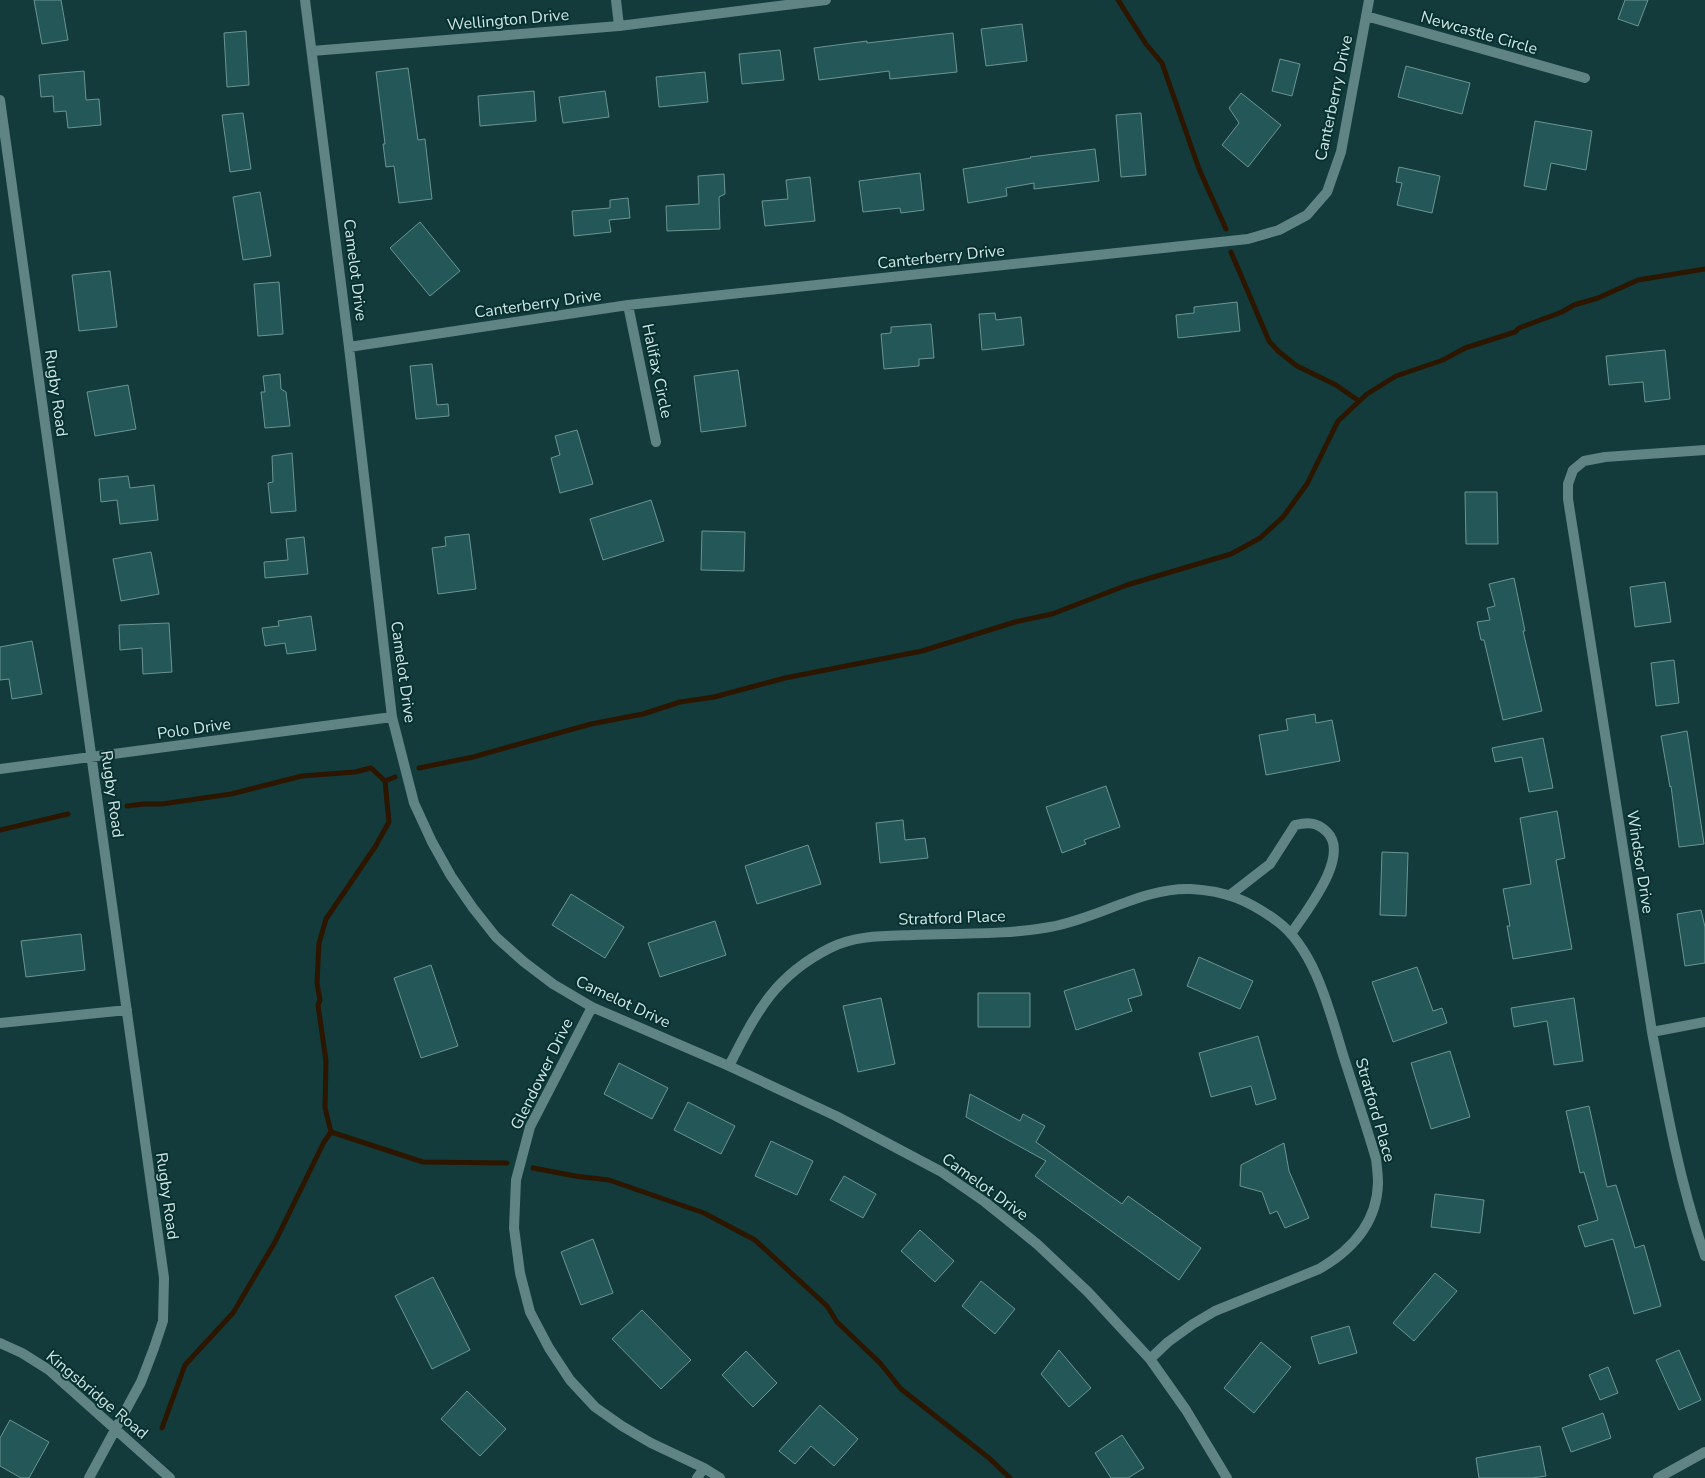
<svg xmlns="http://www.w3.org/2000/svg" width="1705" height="1478" font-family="'Nunito Sans',sans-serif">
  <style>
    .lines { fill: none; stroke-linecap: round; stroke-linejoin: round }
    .stream { stroke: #2c1600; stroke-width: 5 }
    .building { fill: #245858; stroke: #6b9493 }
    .minor { stroke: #5f8483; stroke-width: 10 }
    .labels { text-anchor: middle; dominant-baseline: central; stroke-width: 4; stroke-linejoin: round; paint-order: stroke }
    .street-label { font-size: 16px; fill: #d0e5e4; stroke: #063130 }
  </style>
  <rect width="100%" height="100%" fill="#133b3b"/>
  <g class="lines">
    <path class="stream" d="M1118,0L1146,44L1162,63L1199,169L1226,229
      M1231,252L1269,341L1278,351L1297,366L1336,385L1359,401
      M419,768L473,757L591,724L643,714L680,702L714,697L785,678L922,651L1015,622L1052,614L1127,585L1231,554L1260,538L1283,517L1307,484L1338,421L1367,394L1396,376L1443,360L1465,348L1515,332L1519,328L1562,312L1574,305L1598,298L1638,280L1705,269
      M385,781L395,777
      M127,806L144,804H162L231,794L302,776L355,772L371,768L385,781L389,822L375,847L326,919L319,943L317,983L320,1000L318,1005L326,1061L325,1108L331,1132
      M0,830L68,814
      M331,1132L423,1162L507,1163
      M533,1168L575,1176L609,1180L704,1213L755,1240L827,1306L837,1322L880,1363L901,1389L989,1458L1010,1478
      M162,1428L185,1365L233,1313L275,1242L324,1142L331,1132"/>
  </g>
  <path class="building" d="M34,0H61L68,40L42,44Z
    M1625,0H1648L1638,26L1618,19Z
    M1022,24L1027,61L986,66L981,29Z
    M246,31L249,85L227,87L224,33Z
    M953,33L957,72L890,79L889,71L819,80L814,48L867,41V43Z
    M780,50L784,80L742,84L739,54Z
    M1280,59L1300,64L1292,96L1272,91Z
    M1406,66L1470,83L1462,114L1398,97Z
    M408,68L418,140L425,139L432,199L399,203L394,166L386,167L383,144H385L376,72Z
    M84,71L86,100L99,99L101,125L68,128L66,111L54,112L53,96L41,97L39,75Z
    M705,72L708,102L659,107L656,77Z
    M534,91L536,121L480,126L478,96Z
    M605,91L609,117L563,123L559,97Z
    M1241,93L1281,125L1248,167L1222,145L1239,123L1229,108Z
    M243,113L251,169L230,172L222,115Z
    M1141,113L1146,175L1121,177L1116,115Z
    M1535,121L1592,131L1586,170L1551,163L1546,190L1524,186Z
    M1095,149L1099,181L1034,189V183L1006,188L1007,196L968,203L963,169L1031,158L1030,157Z
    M1399,167L1440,176L1432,213L1397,205L1402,183L1396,182Z
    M920,173L924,210L901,213L900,208L863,212L859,181Z
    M724,174L725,194L719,197L720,229L667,231L666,206L699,204L698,176Z
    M810,177L815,221L765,226L762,201L788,199L786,180Z
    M260,192L271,256L243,260L233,197Z
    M628,198L630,218L609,220L611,232L574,236L572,211L610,208V200Z
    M420,222L460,271L430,296L390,248Z
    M110,271L117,327L79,331L72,275Z
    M279,282L283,334L258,336L254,284Z
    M1237,302L1240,331L1178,338L1176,315L1194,313V307Z
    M995,313L996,320L1021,317L1024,345L982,350L979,314Z
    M931,324L934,358L919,359V366L884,369L881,334L891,333V327Z
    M1665,350L1670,399L1645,402L1643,382L1609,385L1606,356Z
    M432,364L437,405L448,404L449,416L416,419L410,366Z
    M738,370L746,426L701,432L694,376Z
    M280,374L281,389L286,392L290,426L265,428L261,392H265L263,376Z
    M128,385L136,429L95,436L87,392Z
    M577,430L593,484L560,493L551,458L560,455L555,436Z
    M292,453L296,511L271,513L268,483L273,482L272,456Z
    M128,476L130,488L154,485L158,520L120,524L117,500L101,502L99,479Z
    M1465,492H1497L1498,544H1466Z
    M651,500L664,541L603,560L590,519Z
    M702,531L745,532L744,571L701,570Z
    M469,534L476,589L438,594L432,548L446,546L445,537Z
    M304,537L308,574L265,578L264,562L288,560L286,539Z
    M151,552L159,594L121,601L113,559Z
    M1514,578L1525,631H1523L1542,711L1503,720L1484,640H1481L1477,622L1490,620L1487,608L1495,606L1489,584Z
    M1665,582L1671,622L1635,627L1630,587Z
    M311,616L316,650L287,654L285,643L265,646L262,628L279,626L278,621Z
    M169,623L172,672L143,674L142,648L120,650L119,625Z
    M32,641L42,694L12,699L9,679L0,680V647Z
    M1674,660L1679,703L1656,706L1651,663Z
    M1315,714L1316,723L1332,720L1340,761L1266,775L1259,735L1288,730L1286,719Z
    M1687,731L1704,844L1679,847L1671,786L1670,787L1661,736Z
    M1543,738L1553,788L1529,792L1522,757L1495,762L1492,748Z
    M1106,786L1120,827L1084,840L1086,844L1062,853L1046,807Z
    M1557,811L1565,858L1556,860L1572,949L1513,959L1507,926H1510L1503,889L1531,884L1520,818Z
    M903,820L905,840L925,838L928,858L880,863L876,823Z
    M808,845L821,884L757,904L745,866Z
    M1382,852L1408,853L1406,916L1380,915Z
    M571,894L624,927L605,958L552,925Z
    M1701,910L1705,927V963L1685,966L1677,914Z
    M715,921L726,955L660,977L648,943Z
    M81,934L85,970L26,977L21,941Z
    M1199,957L1253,981L1240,1009L1187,986Z
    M431,965L458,1046L421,1058L394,978Z
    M1417,967L1433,1011L1442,1008L1447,1023L1393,1042L1372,982Z
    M1134,969L1142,995L1128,999L1132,1011L1076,1030L1064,991Z
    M978,993H1030V1027H978Z
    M881,998L895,1064L858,1072L843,1006Z
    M1574,998L1583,1061L1554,1065L1547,1021L1514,1027L1511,1008Z
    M1258,1036L1276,1099L1256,1105L1251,1086L1211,1097L1199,1053Z
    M1450,1051L1470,1117L1431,1129L1411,1063Z
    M619,1063L668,1088L652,1119L604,1094Z
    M970,1094L1020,1121L1023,1114L1045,1126L1036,1142L1122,1204L1128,1196L1201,1248L1179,1280L1035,1176L1046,1161L966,1117Z
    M688,1102L735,1126L721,1154L674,1130Z
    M1589,1106L1607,1187L1616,1185L1635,1248L1644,1245L1661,1306L1634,1314L1613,1239L1585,1247L1578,1226L1598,1220L1584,1172L1580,1173L1566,1111Z
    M771,1141L813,1161L797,1195L755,1176Z
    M1284,1143L1289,1171L1309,1218L1285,1228L1277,1211L1270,1214L1262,1192L1240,1186L1241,1165Z
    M844,1176L876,1194L863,1218L830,1200Z
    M1435,1194L1484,1200L1480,1233L1431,1227Z
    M920,1230L954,1261L935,1282L901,1251Z
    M593,1239L613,1293L581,1305L561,1252Z
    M1435,1273L1457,1291L1414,1341L1393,1323Z
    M433,1277L470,1350L432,1369L395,1296Z
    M981,1281L1015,1309L995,1334L962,1306Z
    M642,1310L691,1360L661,1389L612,1339Z
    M1349,1326L1357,1353L1319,1364L1311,1337Z
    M1261,1342L1291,1367L1254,1413L1224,1388Z
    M1059,1350L1091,1388L1069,1407L1041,1374Z
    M1679,1350L1701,1400L1679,1410L1656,1360Z
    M746,1351L777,1383L753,1407L722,1375Z
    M1608,1367L1618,1393L1600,1400L1589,1375Z
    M467,1391L506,1429L480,1456L441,1419Z
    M820,1405L858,1439L834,1466L811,1446L795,1464L779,1451Z
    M1603,1413L1611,1438L1571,1452L1562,1428Z
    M10,1420L49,1442L29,1478H21L0,1466V1438Z
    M1122,1435L1144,1468L1128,1478H1111L1095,1453Z
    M1540,1446L1546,1476L1532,1478H1479L1476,1458Z"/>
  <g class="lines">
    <path class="minor" d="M305,0L349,347L392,717L414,803L432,842L451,876L473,908L496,937L524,962L553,984L592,1007L729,1066L836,1116L940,1171L985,1202L1037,1244L1088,1292L1150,1359L1186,1410L1227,1478
      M616,0L619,26
      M1366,16L1585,78
      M312,51L619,26L826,0
      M0,100L164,1278L163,1321L154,1348L141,1382L89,1478
      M628,305L656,442
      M349,347L628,305L1248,239L1279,230L1307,215L1327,192L1341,152L1369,0
      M1705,450L1605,457L1584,461L1573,470L1568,484V499L1652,1032C1666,1107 1680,1184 1705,1256
      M0,769L392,717
      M1230,895L1270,864L1295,825C1308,822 1317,822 1327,832C1351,856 1306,911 1291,934
      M592,1007L530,1127L516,1180L514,1228L520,1273L530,1312L549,1348L570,1380L595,1407L622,1426L651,1443L704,1468L720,1478
      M0,1023L127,1010
      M1652,1032L1705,1022
      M729,1066C756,1013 774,976 830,948C856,935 885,936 913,935C958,933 1006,935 1050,927C1097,919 1144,887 1191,889C1226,891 1248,900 1277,921C1316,950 1330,1013 1344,1058C1355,1092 1366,1125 1376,1159C1377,1167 1378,1175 1378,1183C1377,1222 1352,1250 1319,1269L1215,1311L1193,1324L1168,1342L1150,1359
      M0,1343L22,1353L49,1370L170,1478
      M697,1478L704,1468
      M1658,1478L1705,1452"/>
  </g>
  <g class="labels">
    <g class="street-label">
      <text transform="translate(508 20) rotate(-5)">Wellington Drive</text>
      <text transform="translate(1479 33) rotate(16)">Newcastle Circle</text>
      <text transform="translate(1334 98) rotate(-78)">Canterberry Drive</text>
      <text transform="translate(941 257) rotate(-6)">Canterberry Drive</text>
      <text transform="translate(355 270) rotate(83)">Camelot Drive</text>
      <text transform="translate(538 304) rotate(-8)">Canterberry Drive</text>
      <text transform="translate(657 371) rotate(78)">Halifax Circle</text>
      <text transform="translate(56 393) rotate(82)">Rugby Road</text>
      <text transform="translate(403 672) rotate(82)">Camelot Drive</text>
      <text transform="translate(194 729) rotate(-8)">Polo Drive</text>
      <text transform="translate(112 794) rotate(82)">Rugby Road</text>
      <text transform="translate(1640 862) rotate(81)">Windsor Drive</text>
      <text transform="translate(952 918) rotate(-2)">Stratford Place</text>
      <text transform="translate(623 1002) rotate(25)">Camelot Drive</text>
      <text transform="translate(542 1074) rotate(-64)">Glendower Drive</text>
      <text transform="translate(1375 1110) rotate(74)">Stratford Place</text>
      <text transform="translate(985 1187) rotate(36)">Camelot Drive</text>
      <text transform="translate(167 1196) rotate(82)">Rugby Road</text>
      <text transform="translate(97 1395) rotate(40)">Kingsbridge Road</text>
    </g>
  </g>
</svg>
